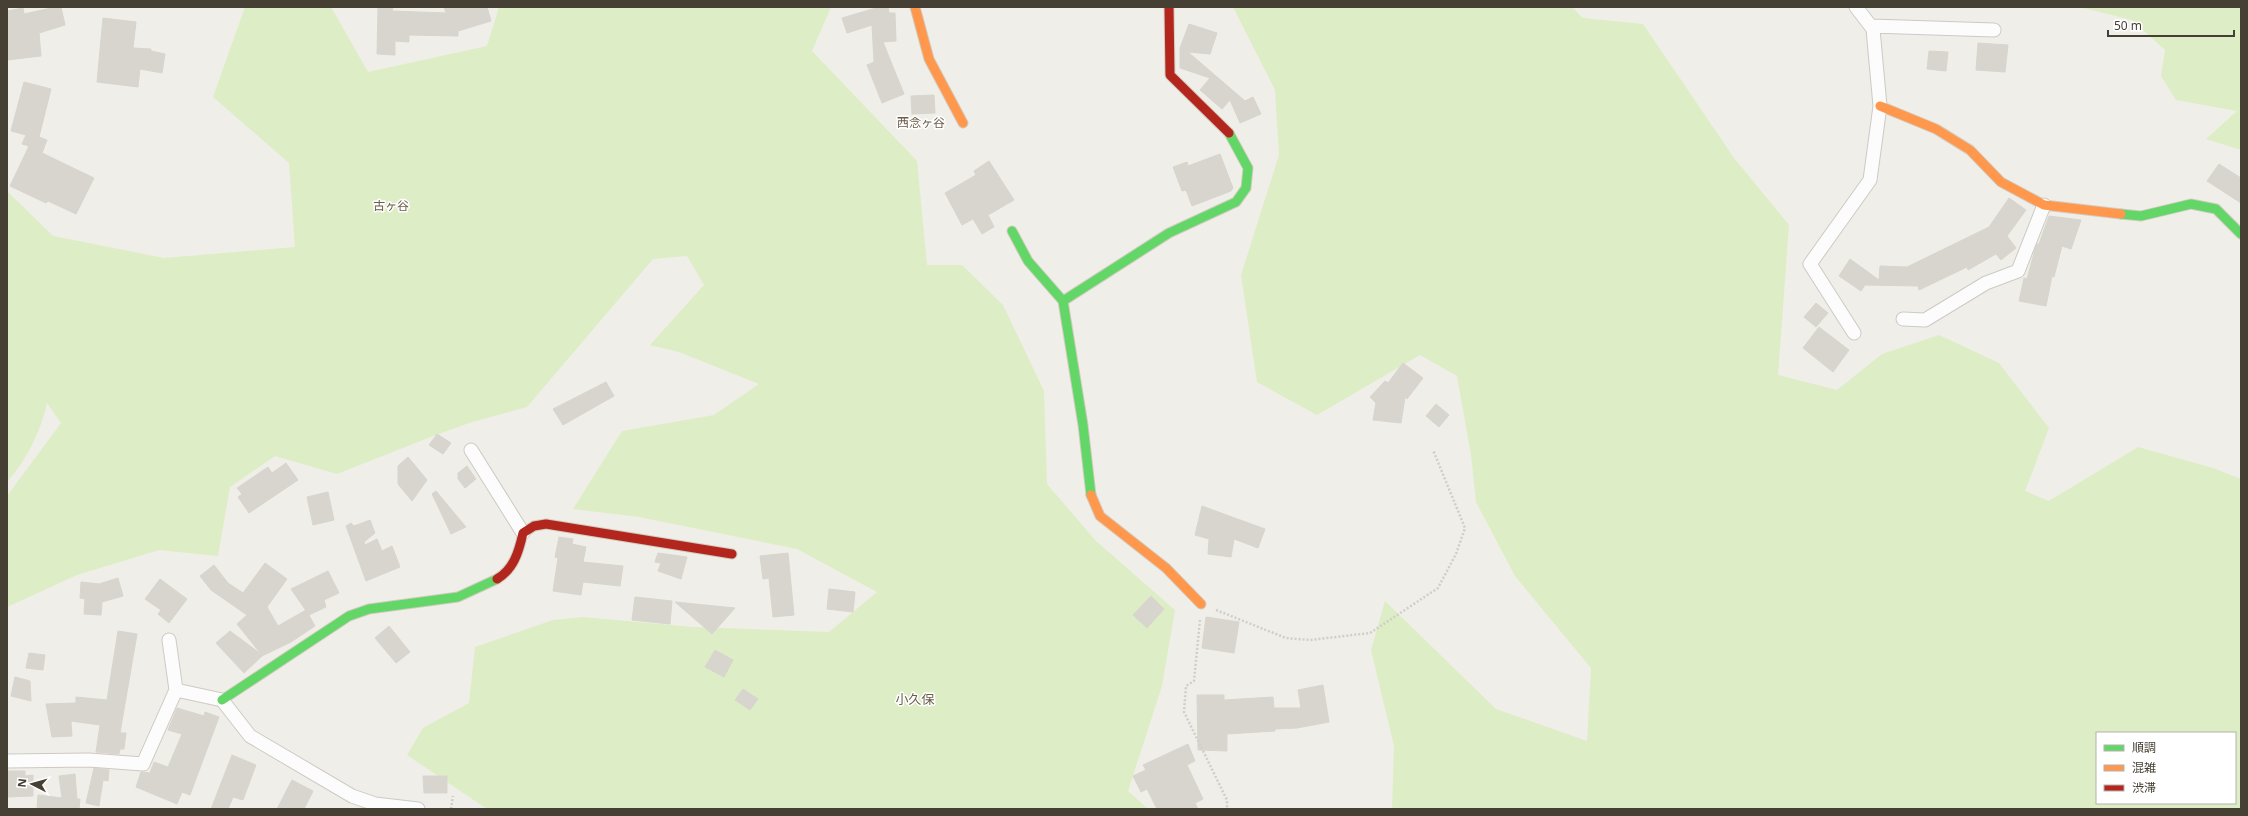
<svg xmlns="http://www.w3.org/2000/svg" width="2248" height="816" font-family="'Noto Sans','Noto Sans JP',sans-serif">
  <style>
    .green { fill: #ddedc5; fill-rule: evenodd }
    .building { fill: #d8d5cf; stroke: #d8d5ce }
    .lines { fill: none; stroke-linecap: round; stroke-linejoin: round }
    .street-casing { stroke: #cdcac4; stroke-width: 15 }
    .fast-casing { stroke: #d1ccbf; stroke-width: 11 }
    .slow-casing { stroke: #d1ccbf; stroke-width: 11 }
    .jam-casing { stroke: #d1ccbf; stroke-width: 11 }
    .path { stroke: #d1cec9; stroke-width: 2.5; stroke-dasharray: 2 2; stroke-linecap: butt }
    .street { stroke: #fdfcfc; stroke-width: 13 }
    .fast { stroke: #63d668; stroke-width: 9 }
    .slow { stroke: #ff974d; stroke-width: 9 }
    .jam { stroke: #b3261e; stroke-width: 9 }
    .labels { text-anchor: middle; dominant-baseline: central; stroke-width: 3; stroke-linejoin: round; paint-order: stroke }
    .neighbourhood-label { font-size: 12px; fill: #6a5d4a; stroke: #fff }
    .quarter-label { font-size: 13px; fill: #6a5d4a; stroke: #fff }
  </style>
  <rect width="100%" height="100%" fill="#f0eee8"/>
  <path class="green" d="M245,7H331L368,72L487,46L499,7H831L812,51L917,161L927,265H962L1003,305L1044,391L1047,484L1096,541L1175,610L1162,686L1128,791L1148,809H487L407,755L423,728L469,703L475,647L553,620L583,617L693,627L829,632L877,592L797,549L639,517L573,509L622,431L714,415L759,384L679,352L650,345L704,285L687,256L653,259L527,407L472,422L433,436L337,474L275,456L230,487L218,556L159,550L77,575L7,607V496L61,423L47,403C41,431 26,461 7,482V191L53,236L164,258L295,247L289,163L213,97Z
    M1233,7H1572L1583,18L1643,24L1734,158L1789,225L1778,375L1837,390L1882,354L1939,335L1999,363L2049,428L2025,491L2049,501L2138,447L2213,468L2241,479V809H1392L1394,746L1371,650L1385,601L1496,709L1587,741L1591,668L1515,576L1476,502L1471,455L1457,376L1420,355L1317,415L1257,382L1241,275L1279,155L1275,90ZM2097,733H2235V803H2097Z
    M2079,7H2241V150L2206,139L2237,111L2176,100L2161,76L2165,50L2132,20Z"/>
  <path class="building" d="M56,7H61L65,25L39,33L41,56L7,60V11L23,8L24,14Z
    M378,7H393L392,11L446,13L444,7H487L491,21L458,31V36L409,35V42L395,41V55L377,54Z
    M888,7L889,13H895L896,41L883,42L904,94L882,103L867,65L874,62L872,25L847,33L842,18L876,8Z
    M103,18L136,22L133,48L151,49V51L165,54L162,73L140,69L138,87L97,82Z
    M1189,24L1217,33L1210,54L1188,52L1245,101L1253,97L1261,114L1240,123L1230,100L1222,109L1200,90L1210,78L1180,68V48Z
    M1978,43L2008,45L2005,72L1976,70Z
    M1929,51L1948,52L1946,71L1927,69Z
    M24,82L51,89L39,137L47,140L42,153L94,178L76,214L48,201L46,203L10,186L29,146L22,144L26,135L11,131Z
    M934,95L935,113L912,114L911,96Z
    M1220,154L1233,188L1231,191L1192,206L1186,190L1182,191L1173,167L1187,162L1188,166Z
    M989,161L1014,200L988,215L994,227L982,234L973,219L962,225L945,193L976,175L974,171Z
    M2219,164L2241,178V203L2207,181Z
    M2009,198L2026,210L2007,236L2016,248L2001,260L1996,254L1968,270L1967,267L1919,290L1918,286L1865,285L1861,291L1839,276L1850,259L1879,280L1880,266L1907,267L1989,227Z
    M2049,216L2081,220L2071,249L2062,246L2054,277L2052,276L2046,306L2019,301L2024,278L2027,279L2034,253L2037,244H2039Z
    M1816,303L1828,313L1816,327L1804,317Z
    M1819,327L1849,350L1833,372L1803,348Z
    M1403,363L1423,378L1407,399L1405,397L1401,423L1373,420L1376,403L1370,397L1385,381L1388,383Z
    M606,382L614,396L563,425L553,409Z
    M1436,404L1449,415L1439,427L1426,416Z
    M437,434L451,443L443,454L429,445Z
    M408,457L427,480L412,501L398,484V466Z
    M286,463L298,480L249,513L238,497L242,494L237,488L268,467L272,473Z
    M467,466L476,479L465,488L458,479V473Z
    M436,491L466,527L451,534L432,494Z
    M328,492L334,520L313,525L307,497Z
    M1202,506L1265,529L1258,548L1234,539L1231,557L1208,554L1209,539L1195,535Z
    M370,520L375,533L364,542L365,545L377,539L382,551L392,546L400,567L366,581L346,526L351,523L354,526Z
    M559,537L573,539L572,544L586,547L583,562L623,566L620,586L583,582L581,595L553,591L558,558L555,557Z
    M658,553L687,557L681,579L658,571L661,563L655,562Z
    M788,553L794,615L773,617L769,578L763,579L760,556Z
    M265,563L287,579L267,607L278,626L306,610L315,626L291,642L262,656L244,673L216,643L230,631L261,654L237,624L247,615L211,590L200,576L214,565L228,583L243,593Z
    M328,571L339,593L324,600L326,607L309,615L291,589Z
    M118,578L123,596L102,602L101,615L84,614L85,599L80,598L81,582L99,584Z
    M160,579L187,599L169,623L158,614L161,610L145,599Z
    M829,589L855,592L853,612L827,609Z
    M1151,596L1164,609L1147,628L1133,615Z
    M635,597L672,601L670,624L632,620Z
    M675,602L735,608L712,634Z
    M1206,617L1239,622L1234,653L1202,648Z
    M389,626L410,652L396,663L375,638Z
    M118,631L137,634L120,733H126L124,749H120L119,754L96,752L100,725L71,721L72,736L52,737L46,704L76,703V697L107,700Z
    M715,650L733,660L724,677L705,667Z
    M29,653L45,655L43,670L26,668Z
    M15,677L30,681L31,701L11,696Z
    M1323,685L1329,722L1297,728L1275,729V731L1227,734V751L1198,750L1197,695H1224V700L1273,697L1274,708H1301L1298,690Z
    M743,689L758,699L750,710L735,700Z
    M177,708L204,716L205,712L219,717L190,795L182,792L177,804L136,787L141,772L150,773L154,762L168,767L182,734L168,730Z
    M1188,744L1195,761L1187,765L1203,799L1195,803L1198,809H1157L1147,789L1141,792L1133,776L1146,770L1143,765Z
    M232,755L256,765L243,800L233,797L228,809H211Z
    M94,768L109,770L108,781L103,780L99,806L86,803Z
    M7,771H25V776L33,775V796L7,797Z
    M75,774L77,799H80L79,809H37L38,795L62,798L59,776Z
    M423,776H447V793H424Z
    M292,780L313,791L304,809H277Z"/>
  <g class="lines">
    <defs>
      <path id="street" d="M1871,26L1994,30
        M1903,319L1925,320L1986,283L2018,271L2044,205
        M1854,333L1810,264L1870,180L1880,106L1873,29L1856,7
        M471,450L523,533
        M169,640L176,690
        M7,761L89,760L143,764L176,690L222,700L250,736L352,796L375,804L418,809"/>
      <path id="fast" d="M2121,214L2141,216L2191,204L2216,209L2241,234
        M1012,231L1028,261L1063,301L1083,425L1091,495
        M1063,301L1169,233L1236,202L1246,188L1248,168L1229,133
        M222,700L349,616L369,609L458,597L497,579"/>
      <path id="slow" d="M915,7L929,59L963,123
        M1880,106L1936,129L1970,150L2001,182L2044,205L2121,214
        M1091,495L1100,516L1166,568L1201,604"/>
      <path id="jam" d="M1169,7L1170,75L1229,133
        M497,579C514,569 519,551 523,533L534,526L546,524L732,554"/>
    </defs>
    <use href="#street" class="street-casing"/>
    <use href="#fast" class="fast-casing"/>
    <use href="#slow" class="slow-casing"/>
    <use href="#jam" class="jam-casing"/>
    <path class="path" d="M1216,610L1286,638L1310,640L1370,633L1438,588L1456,554L1465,528L1433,450
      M1200,620L1194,681L1186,686L1184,712L1227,800V809
      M451,809L453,796"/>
    <use href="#street" class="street"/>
    <use href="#fast" class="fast"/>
    <use href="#slow" class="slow"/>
    <use href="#jam" class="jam"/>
  </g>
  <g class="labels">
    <g class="neighbourhood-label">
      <text x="921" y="122">西念ヶ谷</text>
      <text x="391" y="205">古ヶ谷</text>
    </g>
    <g class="quarter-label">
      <text x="915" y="699">小久保</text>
    </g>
  </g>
  <rect width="2248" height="816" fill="none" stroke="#463f33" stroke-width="16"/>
  <rect x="2096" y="732" width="140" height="72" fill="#ffffff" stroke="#b5b2ad"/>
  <rect x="2104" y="745" width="20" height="6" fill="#63d668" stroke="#b5b2ad"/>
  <text x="2132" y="752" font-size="12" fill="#463f33">順調</text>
  <rect x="2104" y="765" width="20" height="6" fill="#ff974d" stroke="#b5b2ad"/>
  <text x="2132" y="772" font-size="12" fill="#463f33">混雑</text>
  <rect x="2104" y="785" width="20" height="6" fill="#b3261e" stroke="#b5b2ad"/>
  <text x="2132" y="792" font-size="12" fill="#463f33">渋滞</text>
  <g transform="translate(32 784) rotate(276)" stroke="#ffffff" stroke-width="3" paint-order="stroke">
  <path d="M0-3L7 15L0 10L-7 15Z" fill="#463f33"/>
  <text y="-6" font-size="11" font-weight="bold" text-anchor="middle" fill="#463f33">N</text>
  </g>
  <path d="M2108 30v6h126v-6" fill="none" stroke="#463f33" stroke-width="2"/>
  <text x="2114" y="30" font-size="12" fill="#463f33" stroke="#ffffff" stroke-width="3" paint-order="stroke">50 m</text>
</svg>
